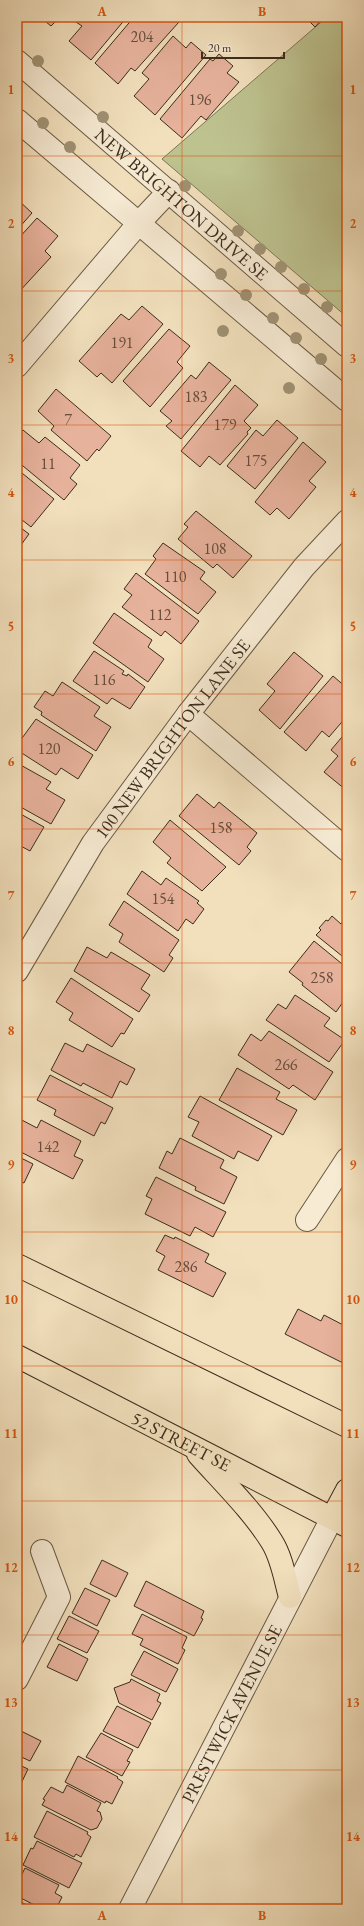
<svg xmlns="http://www.w3.org/2000/svg" width="364" height="1926" font-family="'EB Garamond',serif">
  <style>
    .green { fill: #bdc28f; stroke: #7c7856 }
    .building { fill: #e7b29c; stroke: #3b2d1c }
    .lines { fill: none; stroke-linecap: round; stroke-linejoin: round }
    .minor-casing { stroke: #695a44; stroke-width: 24 }
    .major-casing { stroke: #3b2d1c; stroke-width: 24 }
    .minor { stroke: #f7ebd4; stroke-width: 22 }
    .major { stroke: #f2e0bd; stroke-width: 22 }
    .tree { fill: #a09274 }
    .grid { fill: none; stroke: #d7550e; stroke-width: 1; stroke-opacity: 0.55 }
    .labels { text-anchor: middle; dominant-baseline: central; stroke-width: 3; stroke-linejoin: round; paint-order: stroke }
    .number-label { font-size: 16px; fill: #664e3c }
    .street-label { font-size: 18px; fill: #3b2d1c; stroke: #f7ebd4 }
    .neatline { fill: none; stroke: #d7550e; stroke-width: 1.5 }
    .grid-label { font-size: 13px; text-anchor: middle; font-weight: bold; fill: #d7550e }
  </style>
  <rect width="100%" height="100%" fill="#f2e0bd"/>
  <filter id="stains"><feTurbulence type="fractalNoise" baseFrequency=".005" numOctaves="4"/><feColorMatrix values="0 0 0 0 .2 0 0 0 0 .09 0 0 0 0 .02 0 0 0 .5 -.17"/></filter>
  <radialGradient id="worn" r=".72"><stop offset=".6" stop-color="#630" stop-opacity="0"/><stop offset="1" stop-color="#630" stop-opacity=".3"/></radialGradient>
  <path class="green" d="M327,17H347V317L162,159Z"/>
  <path class="building" d="M40,17H60L51,26Z
    M82,17H127L91,60L69,41L82,26L76,22Z
    M134,17H173L179,22L135,71L131,68L118,84L95,63Z
    M305,17H324L315,27Z
    M173,36L186,48L191,42L206,55L155,115L134,96L149,79L142,73Z
    M219,54L233,66L227,73L239,82L206,120L201,116L182,138L160,119L210,59L213,61Z
    M17,199L32,213L17,230Z
    M37,218L58,236L45,251L51,257L17,294V240Z
    M142,306L163,324L112,383L101,373L97,377L79,361L121,314L129,320Z
    M169,329L190,346L177,362L183,368L150,407L123,381Z
    M209,362L231,380L181,439L166,426L172,421L160,411L191,375L196,379Z
    M235,385L258,405L244,421L251,428L247,432L248,434L220,465L209,456L200,467L181,451Z
    M56,389L111,436L99,451L97,449L87,461L51,430L54,426L38,411Z
    M277,420L298,438L255,489L227,466L256,430L263,436Z
    M23,430L39,443L45,437L80,465L70,478L77,484L64,500L17,461V436Z
    M303,442L326,462L309,481L316,487L289,519L277,508L270,515L255,502Z
    M17,469L54,499L31,527L17,516Z
    M196,511L252,556L233,578L217,564L213,568L178,539L188,527L184,524Z
    M17,525L29,534L18,549H17Z
    M163,543L205,572L200,579L216,592L198,614L145,574L156,559L153,556Z
    M136,573L199,621L181,644L165,631L161,636L122,607L132,595L124,589Z
    M114,613L152,640L148,647L164,659L148,682L93,643Z
    M94,651L124,671L122,674L127,676L128,674L145,687L130,709L112,698L107,704L73,681Z
    M294,652L323,676L280,729L259,710L275,691L267,684Z
    M333,676L347,688L343,693L347,696V716L329,737L322,731L306,751L284,732Z
    M62,682L100,707L94,716L111,727L96,751L41,715L42,712L34,707L45,691L53,696Z
    M36,719L93,755L78,779L61,768L56,775L17,750V745Z
    M347,731V788L346,790L324,772L338,756L331,750Z
    M17,763L51,782L46,789L65,800L51,824L17,805Z
    M197,794L214,808L219,802L257,833L247,847L251,851L239,865L179,816Z
    M17,812L44,827L30,851L17,844Z
    M170,820L226,867L202,891L167,863L171,858L153,842Z
    M142,871L161,885L166,878L199,901L197,903L204,909L193,924L186,919L178,931L127,894Z
    M124,901L179,940L169,955L173,958L164,972L119,942L123,934L109,925Z
    M332,916L341,924L347,916V960L316,935L321,930L319,928L326,920L328,921Z
    M314,941L347,968V1005L343,1002L336,1012L302,985L303,983L289,972Z
    M87,947L107,958L111,952L150,975L141,989L150,995L139,1012L74,971Z
    M71,978L133,1019L124,1034L121,1033L112,1047L69,1020L73,1013L56,1002Z
    M295,995L330,1018L324,1026L345,1040L329,1062L266,1020L278,1004L286,1009Z
    M269,1031L333,1072L315,1100L293,1085L289,1089L238,1055L251,1034L261,1041Z
    M65,1043L83,1052L87,1044L135,1069L127,1085L120,1081L112,1098L83,1083L81,1086L51,1070Z
    M237,1068L280,1092L276,1099L297,1110L283,1135L219,1100Z
    M50,1075L113,1108L105,1124L101,1122L94,1136L54,1115L56,1110L37,1100Z
    M200,1096L272,1136L258,1161L238,1151L234,1159L192,1136L199,1122L188,1117Z
    M18,1118L37,1128L41,1120L81,1141L74,1156L83,1160L73,1179L17,1150Z
    M180,1138L224,1160L220,1168L237,1177L224,1204L195,1190L196,1187L159,1168L167,1151L172,1154Z
    M17,1156L33,1164L24,1183L19,1181L17,1185Z
    M156,1177L226,1212L213,1237L195,1227L190,1236L145,1214L152,1199L146,1196Z
    M165,1235L174,1239L175,1237L209,1254L205,1262L226,1273L213,1297L158,1270L165,1256L156,1251Z
    M298,1309L321,1321L324,1315L347,1327V1365L285,1334Z
    M102,1560L128,1573L116,1597L90,1584Z
    M146,1581L204,1611L201,1618L203,1619L194,1636L134,1606Z
    M85,1588L110,1600L97,1626L72,1613Z
    M142,1614L187,1637L182,1648L185,1650L178,1664L140,1645L143,1639L132,1634Z
    M69,1616L99,1631L87,1653L57,1639Z
    M59,1644L88,1659L77,1681L47,1667Z
    M144,1651L178,1669L166,1692L131,1675Z
    M131,1679L160,1694L157,1701L161,1703L152,1720L119,1703L114,1688L130,1682Z
    M117,1706L151,1723L138,1748L103,1731Z
    M17,1729L41,1741L30,1761L17,1755Z
    M101,1733L133,1750L127,1761L130,1762L122,1776L86,1757Z
    M78,1756L118,1777L117,1778L123,1782L112,1804L106,1801L105,1803L65,1782Z
    M17,1764L28,1769L17,1792Z
    M67,1785L101,1803L97,1811L100,1812L102,1819L97,1828L91,1830L42,1805L45,1800L43,1799L51,1787L63,1793Z
    M47,1811L88,1832L87,1834L91,1837L81,1857L76,1854L74,1857L34,1837Z
    M37,1841L82,1863L69,1888L23,1865L31,1848L33,1849Z
    M25,1868L59,1885L55,1893L62,1897L56,1909H42L17,1896V1874L21,1876Z
    M17,1900L35,1909H17Z"/>
  <g class="lines">
    <defs>
      <g id="minor">
        <path id="s1" d="M17,61L347,346"/>
        <path d="M17,120L347,400"/>
        <path d="M17,366L139,223L169,191"/>
        <path d="M188,714L347,850"/>
        <path id="s2" d="M17,971L93,843L188,714L304,567L347,521"/>
        <path d="M307,1220L347,1159"/>
        <path d="M17,1679L59,1597L42,1551"/>
        <path id="s3" d="M130,1909L332,1518"/>
      </g>
      <g id="major">
        <path d="M17,1265L347,1426"/>
        <path id="s4" d="M17,1356L347,1526"/>
        <path d="M198,1454C222,1481 253,1511 272,1542C282,1558 285,1579 290,1597"/>
        <path d="M332,1518L347,1490"/>
      </g>
    </defs>
    <use href="#minor" class="minor-casing"/>
    <use href="#major" class="major-casing"/>
    <use href="#minor" class="minor"/>
    <use href="#major" class="major"/>
  </g>
  <g class="tree">
    <circle cx="38" cy="61" r="6"/>
    <circle cx="103" cy="117" r="6"/>
    <circle cx="43" cy="123" r="6"/>
    <circle cx="70" cy="147" r="6"/>
    <circle cx="185" cy="186" r="6"/>
    <circle cx="238" cy="231" r="6"/>
    <circle cx="260" cy="249" r="6"/>
    <circle cx="281" cy="267" r="6"/>
    <circle cx="221" cy="274" r="6"/>
    <circle cx="304" cy="289" r="6"/>
    <circle cx="246" cy="295" r="6"/>
    <circle cx="327" cy="307" r="6"/>
    <circle cx="273" cy="318" r="6"/>
    <circle cx="223" cy="331" r="6"/>
    <circle cx="296" cy="338" r="6"/>
    <circle cx="321" cy="359" r="6"/>
    <circle cx="289" cy="388" r="6"/>
  </g>
  <path class="grid" d="M182,17V1909M17,156H347M17,291H347M17,425H347M17,560H347M17,694H347M17,829H347M17,963H347M17,1097H347M17,1232H347M17,1366H347M17,1501H347M17,1635H347M17,1770H347"/>
  <g class="labels">
    <g class="number-label">
      <text x="142" y="36">204</text>
      <text x="200" y="99">196</text>
      <text x="122" y="342">191</text>
      <text x="196" y="396">183</text>
      <text x="68" y="419">7</text>
      <text x="225" y="424">179</text>
      <text x="256" y="460">175</text>
      <text x="48" y="463">11</text>
      <text x="215" y="548">108</text>
      <text x="175" y="576">110</text>
      <text x="160" y="614">112</text>
      <text x="104" y="679">116</text>
      <text x="49" y="748">120</text>
      <text x="221" y="827">158</text>
      <text x="163" y="898">154</text>
      <text x="322" y="977">258</text>
      <text x="286" y="1064">266</text>
      <text x="48" y="1146">142</text>
      <text x="186" y="1266">286</text>
    </g>
    <g class="street-label">
      <text stroke="none"><textPath href="#s1" startOffset="218">NEW BRIGHTON DRIVE SE</textPath></text>
      <text stroke="none"><textPath href="#s2" startOffset="280">100 NEW BRIGHTON LANE SE</textPath></text>
      <text stroke="none"><textPath href="#s4" startOffset="185">52 STREET SE</textPath></text>
      <text stroke="none"><textPath href="#s3" startOffset="220">PRESTWICK AVENUE SE</textPath></text>
    </g>
  </g>
  <rect width="364" height="1926" fill="none" stroke="#f2e0bd" stroke-width="44"/>
  <path d="M202 52v6h82v-6" fill="none" stroke="#3b2d1c" stroke-width="2"/>
  <text x="208" y="52" font-size="12" fill="#3b2d1c" stroke="#f7ebd4" stroke-width="3" paint-order="stroke">20 m</text>
  <rect x="22" y="22" width="320" height="1882" class="neatline"/>
  <g class="grid-label">
    <text x="102" y="16">A</text>
    <text x="262" y="16">B</text>
    <text x="11" y="94">1</text>
    <text x="353" y="94">1</text>
    <text x="11" y="228">2</text>
    <text x="353" y="228">2</text>
    <text x="11" y="363">3</text>
    <text x="353" y="363">3</text>
    <text x="11" y="497">4</text>
    <text x="353" y="497">4</text>
    <text x="11" y="631">5</text>
    <text x="353" y="631">5</text>
    <text x="11" y="766">6</text>
    <text x="353" y="766">6</text>
    <text x="11" y="900">7</text>
    <text x="353" y="900">7</text>
    <text x="11" y="1035">8</text>
    <text x="353" y="1035">8</text>
    <text x="11" y="1169">9</text>
    <text x="353" y="1169">9</text>
    <text x="11" y="1304">10</text>
    <text x="353" y="1304">10</text>
    <text x="11" y="1438">11</text>
    <text x="353" y="1438">11</text>
    <text x="11" y="1572">12</text>
    <text x="353" y="1572">12</text>
    <text x="11" y="1707">13</text>
    <text x="353" y="1707">13</text>
    <text x="11" y="1841">14</text>
    <text x="353" y="1841">14</text>
    <text x="102" y="1920">A</text>
    <text x="262" y="1920">B</text>
  </g>
  <rect width="100%" height="100%" filter="url(#stains)"/>
  <rect width="100%" height="100%" fill="url(#worn)"/>
</svg>
